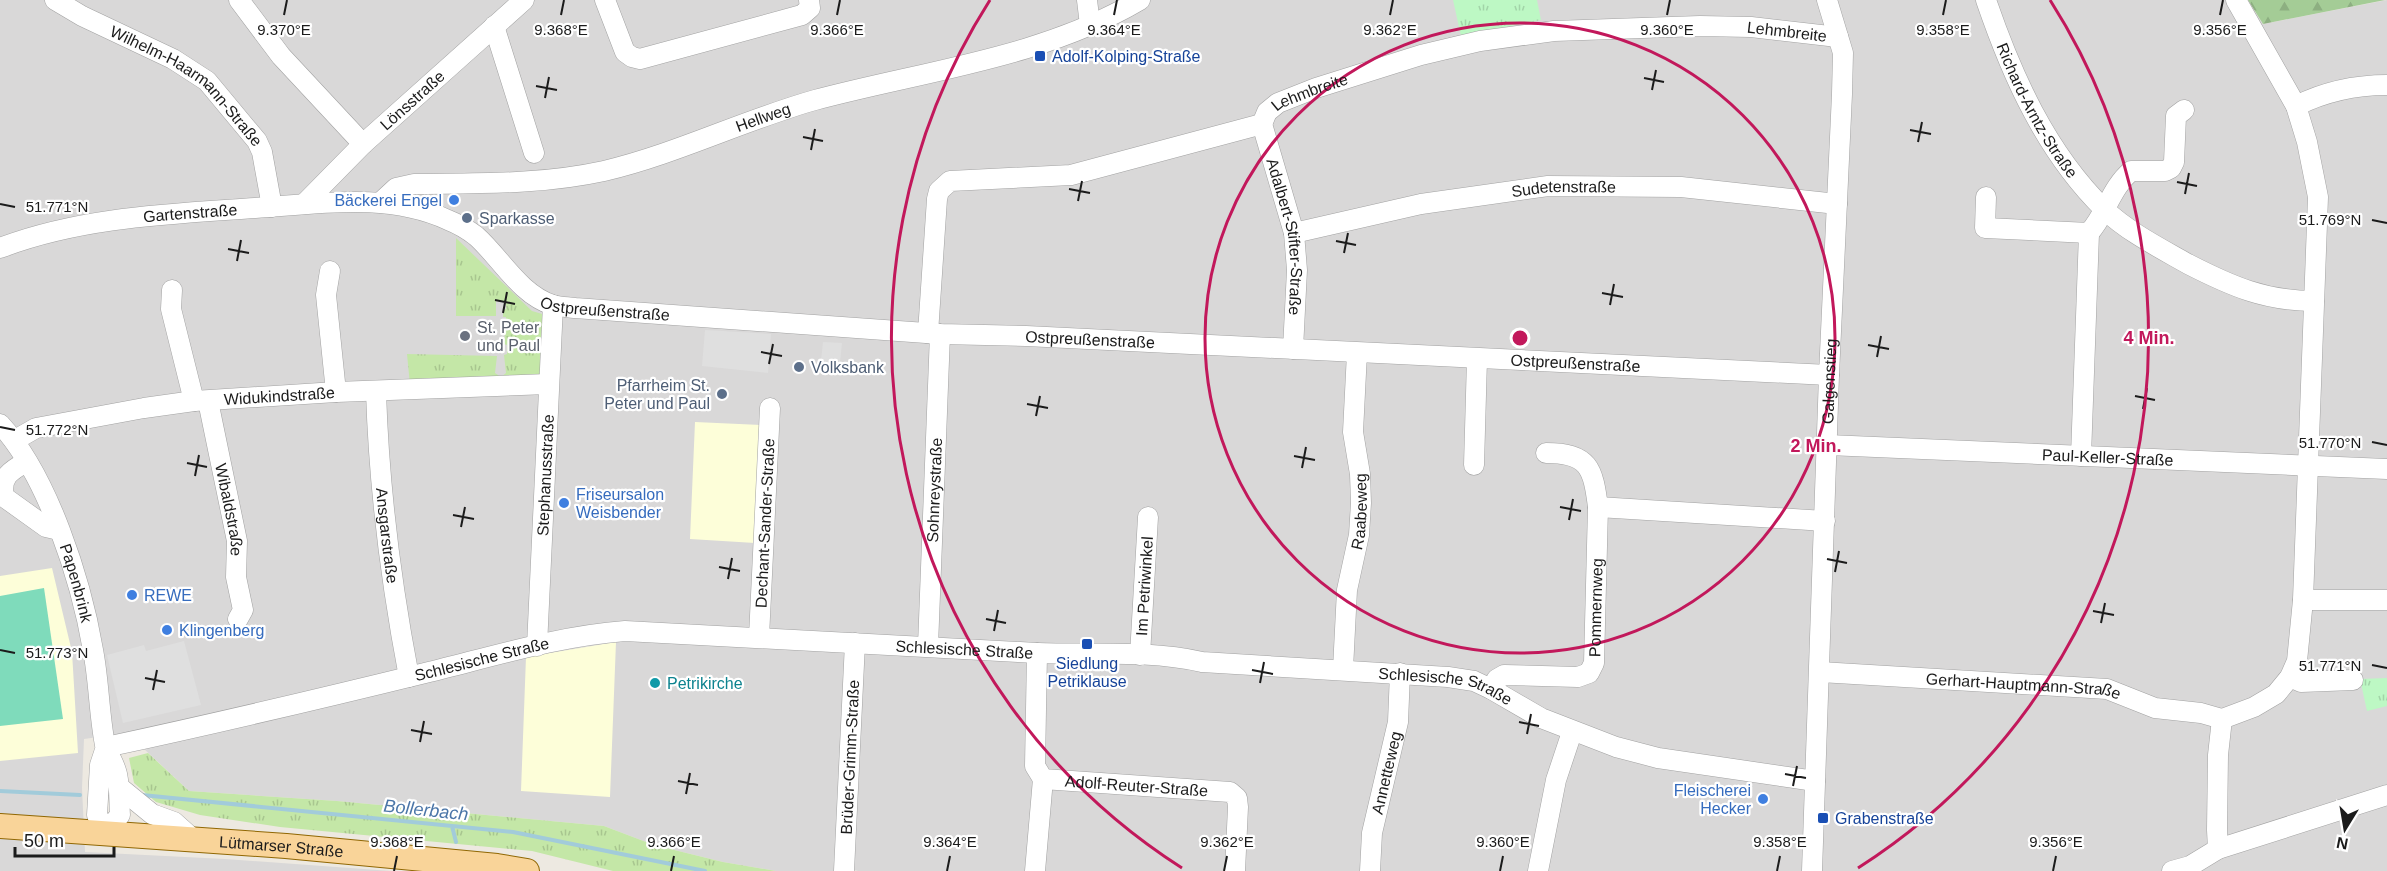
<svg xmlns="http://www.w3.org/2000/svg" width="2387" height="871" font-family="Helvetica,sans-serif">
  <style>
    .residential { fill: #d9d8d8 }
    .education { fill: #fdfed9 }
    .grass { fill: url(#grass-tufts) }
    .forest { fill: url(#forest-firs) }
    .park { fill: url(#park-tufts) }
    .pitch { fill: #7fdbbb }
    .parking { fill: #dfdfdf }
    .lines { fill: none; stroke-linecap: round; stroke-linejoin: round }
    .stream { stroke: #a2cbda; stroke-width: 4 }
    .minor-casing { stroke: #a2a2a2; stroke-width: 21 }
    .major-casing { stroke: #906703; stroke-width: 26 }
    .minor { stroke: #fff; stroke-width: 20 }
    .major { stroke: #f9d499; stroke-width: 24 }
    .ticks { fill: none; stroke: #1b1b1b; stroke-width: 2 }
    .ring { fill: none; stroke: #c2185b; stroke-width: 3 }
    .transit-dot { fill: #1a4fb4; stroke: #fff; stroke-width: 2 }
    .shop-dot { fill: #3f7fe0; stroke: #fff; stroke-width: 2 }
    .service-dot { fill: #5c6f8a; stroke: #fff; stroke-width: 2 }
    .worship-dot { fill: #6b7280; stroke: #fff; stroke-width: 2 }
    .culture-dot { fill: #0f9aa8; stroke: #fff; stroke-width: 2 }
    .labels { text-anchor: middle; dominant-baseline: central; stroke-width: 4.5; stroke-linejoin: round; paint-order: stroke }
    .street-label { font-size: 16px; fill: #1b1b1b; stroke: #fff }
    .transit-label { font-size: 16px; fill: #164399; stroke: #fff; text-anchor: start }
    .shop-label { font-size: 16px; fill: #366cbe; stroke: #fff; text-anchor: start }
    .service-label { font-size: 16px; fill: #4e5e75; stroke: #fff; text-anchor: start }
    .worship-label { font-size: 16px; fill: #5b616d; stroke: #fff; text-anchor: start }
    .culture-label { font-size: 16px; fill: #0d838f; stroke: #fff; text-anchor: start }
    .water-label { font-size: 18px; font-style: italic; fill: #4b76a8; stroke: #fff }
    .ticks-label { font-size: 15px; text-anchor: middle; fill: #1b1b1b; stroke: #fff; stroke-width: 4.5; stroke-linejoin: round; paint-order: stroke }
    .centre { fill: #c2185b; stroke: #fff; stroke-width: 3 }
    .ring-label { font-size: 18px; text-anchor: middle; font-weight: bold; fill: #c2185b; stroke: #fff; stroke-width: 4.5; stroke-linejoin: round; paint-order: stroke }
  </style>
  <defs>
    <pattern id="grass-tufts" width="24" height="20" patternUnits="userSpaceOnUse" patternTransform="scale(1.5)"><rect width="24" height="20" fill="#c4e7a7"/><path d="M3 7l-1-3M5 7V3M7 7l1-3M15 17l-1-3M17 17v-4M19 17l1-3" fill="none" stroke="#a8c68f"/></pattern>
    <pattern id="forest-firs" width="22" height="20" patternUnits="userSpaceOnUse" patternTransform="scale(1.5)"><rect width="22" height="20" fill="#a4cc96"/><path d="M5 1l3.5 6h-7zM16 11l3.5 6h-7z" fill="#8daf81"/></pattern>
    <pattern id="park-tufts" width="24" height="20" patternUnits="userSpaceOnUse" patternTransform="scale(1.5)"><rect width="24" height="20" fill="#bdf8c4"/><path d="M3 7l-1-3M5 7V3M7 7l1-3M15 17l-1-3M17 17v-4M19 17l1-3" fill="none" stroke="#a2d4a8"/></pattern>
  </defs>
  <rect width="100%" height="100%" fill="#ede9e1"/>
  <path class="residential" d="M0,0H2248L2263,24L2387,0V871H858L851,869L847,871H776L723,862L654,845L604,826L337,801L189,791L127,733L84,739L82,788L85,852L225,859L391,871H0Z"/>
  <path class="education" d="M695,422L761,425L755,543L690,539Z
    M52,568L72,652L78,753L0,761V576Z
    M616,642L610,797L521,791L526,657Z"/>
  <path class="grass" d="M456,238L532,311L549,316L544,380L410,385L407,354L497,356L495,373L501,377L506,373L504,355L507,354V345L504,344L506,317H503V309H506V301H496V316H456Z
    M148,753L189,791L337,801L604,826L654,845L723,862L776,871H613L532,851L280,827L200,815L156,802L134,783L129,758Z"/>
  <path class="forest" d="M2248,0H2385L2263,24Z"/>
  <path class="park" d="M1453,0H1537L1541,20L1461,36Z
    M2387,678V706L2367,711L2360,679Z"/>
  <path class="pitch" d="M44,588L63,719L0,726V596Z"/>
  <path class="parking" d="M705,330L771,334L768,373L702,366Z
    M823,342L842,343L839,372L820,370Z
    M184,641L201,705L123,723L107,655L144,645L146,651Z"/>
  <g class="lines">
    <path class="stream" d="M0,791L80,795
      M142,795L513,832L705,871
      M452,826L456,842"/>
    <defs>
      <g id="minor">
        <path id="s1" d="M55,0L82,16L173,59L207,81L257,141L262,152L272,207"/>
        <path d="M239,0L281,56L363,144"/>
        <path d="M605,0L625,52L632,57L640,59L802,15L810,8L809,0"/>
        <path d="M1087,0L1090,25"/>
        <path id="s2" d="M1986,0C2012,76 2046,152 2104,209C2128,232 2160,248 2188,264C2231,286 2265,301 2314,301"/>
        <path d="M494,26L534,153"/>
        <path d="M2296,106C2324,92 2356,85 2387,85"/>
        <path id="s3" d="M1262,124L1294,233L1297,270L1293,349"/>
        <path d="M1986,197L1985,228L2089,233C2106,214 2111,188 2131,171H2165L2171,168L2174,162L2176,116L2184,110"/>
        <path id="s4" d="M383,203V200L396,188L414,184C479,183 540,185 604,171C676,154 744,120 815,100C923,71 1042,58 1140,0"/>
        <path id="s5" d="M304,204L363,144L524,0"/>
        <path id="s6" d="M1294,233L1421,204L1548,186L1681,187L1837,204"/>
        <path id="s7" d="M0,248C81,217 170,214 255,208C320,204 387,192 448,220C458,224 467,229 476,236C500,257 520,295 553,305C560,307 568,307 575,308L940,334L1026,336L1829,375"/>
        <path d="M330,271L326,295L336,392"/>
        <path d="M172,290L171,309L194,401"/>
        <path id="s8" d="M928,333L937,199L939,191L950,181L1071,175L1262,124L1267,112L1278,103L1316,88L1421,55L1480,41L1554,31L1700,26L1751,27L1838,37"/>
        <path id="s9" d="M376,392C379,487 391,583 409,677"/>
        <path id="s10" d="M208,401L237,541L236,577L243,610L238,619"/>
        <path id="s11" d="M0,424C48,476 81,580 93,650C99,681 99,714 105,745C108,755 115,764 117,774C120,788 119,802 120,815L106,832L97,815L100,765L106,747"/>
        <path id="s12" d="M15,440L36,428L144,408L194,401L336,392L548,384"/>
        <path id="s13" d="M1828,445L2387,469"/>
        <path d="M2081,456L2089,233"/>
        <path d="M26,462C10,471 0,477 4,497L46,527L59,530"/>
        <path d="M1474,465L1477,359"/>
        <path d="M1598,507L1825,521"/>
        <path d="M2303,600H2387"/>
        <path id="s14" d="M759,637L770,408"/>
        <path id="s15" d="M537,646L553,305"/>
        <path id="s16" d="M928,646L940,334"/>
        <path id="s17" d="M1037,653L1035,766L1043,779L1230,792L1237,798L1238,807L1235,871"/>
        <path id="s18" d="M1140,655L1148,517"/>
        <path id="s19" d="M1343,669L1347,590L1359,535L1361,503L1360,474L1353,432L1357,353"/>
        <path id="s20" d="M1820,672L2107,689L2155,708L2201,713L2222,719L2254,707L2276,694L2290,677L2297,661L2303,600L2318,197L2307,142L2296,106L2236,0"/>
        <path d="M2290,677L2301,682L2353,680"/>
        <path id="s21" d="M1491,689L1497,679L1504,675L1578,677L1589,673L1594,663L1598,507C1593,468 1589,453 1546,453"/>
        <path id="s22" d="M106,747C213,724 319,699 425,673C491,657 558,636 625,631L1037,653C1092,655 1149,650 1202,662L1448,677L1474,681L1491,689L1541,718L1616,747L1658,758L1815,781"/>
        <path d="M119,787L152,814L174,822L193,839"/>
        <path d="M2218,849L2217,830L2218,755L2222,719"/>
        <path id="s23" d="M844,871L855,643"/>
        <path d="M1035,871L1043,779"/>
        <path id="s24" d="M1370,871L1372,833L1398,722L1400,673"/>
        <path d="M1538,871L1556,780L1572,732"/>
        <path id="s25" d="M1812,871L1829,375L1842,94L1843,53L1827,0"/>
        <path d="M2172,871L2190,866L2218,849L2387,795"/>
      </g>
      <g id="major">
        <path id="s26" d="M0,826L286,846L497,866L527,871"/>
      </g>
    </defs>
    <use href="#minor" class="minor-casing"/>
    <use href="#major" class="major-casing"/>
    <use href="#minor" class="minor"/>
    <use href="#major" class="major"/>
  </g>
  <path class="ticks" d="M284,15L287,0M561,15L564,0M837,15L840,0M1114,15L1117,0M1390,15L1393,0M1667,15L1670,0M1943,15L1946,0M2220,15L2223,0M1644,78L1664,82M536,86L557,90M1652,90L1656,70M545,98L549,77M1910,130L1931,134M803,137L823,141M1918,142L1922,122M811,150L815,129M2177,182L2197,186M1069,189L1090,193M2185,194L2189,173M1078,201L1082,181M0,204L15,207M2372,220L2387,223M1336,241L1356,245M228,249L249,253M1344,253L1348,233M237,261L241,240M1602,293L1623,297M495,300L515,304M1610,305L1614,284M503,313L507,292M1868,345L1889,349M761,352L782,356M1877,357L1881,336M769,364L773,344M2135,396L2155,400M1027,404L1048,408M2143,409L2147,388M1036,416L1040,396M0,427L15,430M2372,442L2387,445M1294,456L1315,460M187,463L207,467M1302,468L1306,447M195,476L199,455M1560,507L1581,511M453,515L474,519M1569,520L1573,499M461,527L465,507M1827,559L1847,563M719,567L740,571M1835,572L1839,551M728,579L732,558M2093,611L2114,615M986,619L1006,623M2101,623L2105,603M994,631L998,610M0,650L15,653M2372,665L2387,668M1252,670L1273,674M145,678L165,682M1260,683L1264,662M153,690L157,670M1519,722L1539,726M411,730L432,734M1527,734L1531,714M420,742L424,721M1785,774L1806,778M678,781L698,785M1793,786L1797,766M686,794L690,773M394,871L397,856M671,871L674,856M947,871L950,856M1224,871L1227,856M1500,871L1503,856M1777,871L1780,856M2053,871L2056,856"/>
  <g class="ring">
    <circle cx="1520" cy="338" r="315"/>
    <path d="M1182 868A629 629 0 0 1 990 0M2050 0A629 629 0 0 1 1858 868"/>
  </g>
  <g class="transit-dot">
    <rect x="1034" y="50" width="12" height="12" rx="3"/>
    <rect x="1081" y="638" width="12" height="12" rx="3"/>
    <rect x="1817" y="812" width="12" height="12" rx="3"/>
  </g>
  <g class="shop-dot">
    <circle cx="454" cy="200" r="6"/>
    <circle cx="564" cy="503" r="6"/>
    <circle cx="132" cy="595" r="6"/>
    <circle cx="167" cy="630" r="6"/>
    <circle cx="1763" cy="799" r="6"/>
  </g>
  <g class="service-dot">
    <circle cx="467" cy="218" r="6"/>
    <circle cx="799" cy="367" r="6"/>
    <circle cx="722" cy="394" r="6"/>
  </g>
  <circle class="worship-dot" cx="465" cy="336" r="6"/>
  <circle class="culture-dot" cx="655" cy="683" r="6"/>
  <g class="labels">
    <g class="street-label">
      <text stroke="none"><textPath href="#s8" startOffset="1023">Lehmbreite</textPath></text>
      <text stroke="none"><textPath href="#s1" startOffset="159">Wilhelm-Haarmann-Straße</textPath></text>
      <text stroke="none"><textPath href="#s8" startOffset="537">Lehmbreite</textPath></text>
      <text stroke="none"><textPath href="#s5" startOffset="150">Lönsstraße</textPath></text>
      <text stroke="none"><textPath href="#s2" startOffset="122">Richard-Arntz-Straße</textPath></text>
      <text stroke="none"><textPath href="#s4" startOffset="398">Hellweg</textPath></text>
      <text stroke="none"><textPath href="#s6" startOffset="274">Sudetenstraße</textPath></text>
      <text stroke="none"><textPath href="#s7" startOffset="194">Gartenstraße</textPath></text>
      <text stroke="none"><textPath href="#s3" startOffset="116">Adalbert-Stifter-Straße</textPath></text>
      <text stroke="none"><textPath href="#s7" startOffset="644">Ostpreußenstraße</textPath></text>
      <text stroke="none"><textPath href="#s7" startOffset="1130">Ostpreußenstraße</textPath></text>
      <text stroke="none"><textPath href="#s7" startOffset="1616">Ostpreußenstraße</textPath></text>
      <text stroke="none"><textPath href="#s25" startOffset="490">Galgenstieg</textPath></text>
      <text stroke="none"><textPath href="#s12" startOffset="270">Widukindstraße</textPath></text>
      <text stroke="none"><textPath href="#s13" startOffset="280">Paul-Keller-Straße</textPath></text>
      <text stroke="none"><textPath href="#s15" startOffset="171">Stephanusstraße</textPath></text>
      <text stroke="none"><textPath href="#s16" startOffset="156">Sohnreystraße</textPath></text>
      <text stroke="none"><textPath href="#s10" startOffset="111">Wibaldstraße</textPath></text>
      <text stroke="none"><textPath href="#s19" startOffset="159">Raabeweg</textPath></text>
      <text stroke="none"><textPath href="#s14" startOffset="114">Dechant-Sander-Straße</textPath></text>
      <text stroke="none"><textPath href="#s9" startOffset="144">Ansgarstraße</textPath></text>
      <text stroke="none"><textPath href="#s11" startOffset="178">Papenbrink</textPath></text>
      <text stroke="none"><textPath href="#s18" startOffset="69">Im Petriwinkel</textPath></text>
      <text stroke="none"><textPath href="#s21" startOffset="172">Pommernweg</textPath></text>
      <text stroke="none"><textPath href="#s22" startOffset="872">Schlesische Straße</textPath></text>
      <text stroke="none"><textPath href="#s22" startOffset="386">Schlesische Straße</textPath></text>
      <text stroke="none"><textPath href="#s20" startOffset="204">Gerhart-Hauptmann-Straße</textPath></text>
      <text stroke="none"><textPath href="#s22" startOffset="1356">Schlesische Straße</textPath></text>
      <text stroke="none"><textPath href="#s23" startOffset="114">Brüder-Grimm-Straße</textPath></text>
      <text stroke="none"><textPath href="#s24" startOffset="100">Annetteweg</textPath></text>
      <text stroke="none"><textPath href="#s17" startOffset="222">Adolf-Reuter-Straße</textPath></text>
      <text stroke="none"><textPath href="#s26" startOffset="282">Lütmarser Straße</textPath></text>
    </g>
    <g class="transit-label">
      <text x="1052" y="56">Adolf-Kolping-Straße</text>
      <text x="1087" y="663" text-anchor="middle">Siedlung<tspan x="1087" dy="18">Petriklause</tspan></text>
      <text x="1835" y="818">Grabenstraße</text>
    </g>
    <g class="shop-label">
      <text x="442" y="200" text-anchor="end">Bäckerei Engel</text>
      <text x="576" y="494">Friseursalon<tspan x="576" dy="18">Weisbender</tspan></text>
      <text x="144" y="595">REWE</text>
      <text x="179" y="630">Klingenberg</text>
      <text x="1751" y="790" text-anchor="end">Fleischerei<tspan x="1751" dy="18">Hecker</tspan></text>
    </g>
    <g class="service-label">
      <text x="479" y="218">Sparkasse</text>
      <text x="811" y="367">Volksbank</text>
      <text x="710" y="385" text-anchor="end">Pfarrheim St.<tspan x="710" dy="18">Peter und Paul</tspan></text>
    </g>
    <g class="worship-label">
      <text x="477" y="327">St. Peter<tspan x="477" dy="18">und Paul</tspan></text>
    </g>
    <g class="culture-label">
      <text x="667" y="683">Petrikirche</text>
    </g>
    <g class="water-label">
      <text transform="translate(426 810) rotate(6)">Bollerbach</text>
    </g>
  </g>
  <g class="ticks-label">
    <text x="284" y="35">9.370°E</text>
    <text x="561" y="35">9.368°E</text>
    <text x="837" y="35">9.366°E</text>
    <text x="1114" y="35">9.364°E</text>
    <text x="1390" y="35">9.362°E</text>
    <text x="1667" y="35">9.360°E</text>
    <text x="1943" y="35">9.358°E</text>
    <text x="2220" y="35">9.356°E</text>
    <text x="57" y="212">51.771°N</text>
    <text x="2330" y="225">51.769°N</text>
    <text x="57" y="435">51.772°N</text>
    <text x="2330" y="448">51.770°N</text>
    <text x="57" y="658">51.773°N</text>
    <text x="2330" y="671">51.771°N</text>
    <text x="397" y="847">9.368°E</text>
    <text x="674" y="847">9.366°E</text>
    <text x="950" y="847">9.364°E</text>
    <text x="1227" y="847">9.362°E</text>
    <text x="1503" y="847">9.360°E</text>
    <text x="1780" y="847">9.358°E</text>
    <text x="2056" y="847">9.356°E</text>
  </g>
  <circle cx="1520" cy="338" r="9" class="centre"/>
  <g class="ring-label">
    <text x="2149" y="344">4 Min.</text>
    <text x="1816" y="452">2 Min.</text>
  </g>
  <g transform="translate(2345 829) rotate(191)" stroke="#ffffff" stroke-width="4.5" paint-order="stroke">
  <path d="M0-4.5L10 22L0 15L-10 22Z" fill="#1b1b1b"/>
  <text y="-9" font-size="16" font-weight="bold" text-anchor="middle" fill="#1b1b1b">N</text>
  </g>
  <path d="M15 847v9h99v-9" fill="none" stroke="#1b1b1b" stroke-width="3"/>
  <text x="24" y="847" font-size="18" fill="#1b1b1b" stroke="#ffffff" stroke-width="4.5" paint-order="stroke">50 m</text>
</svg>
